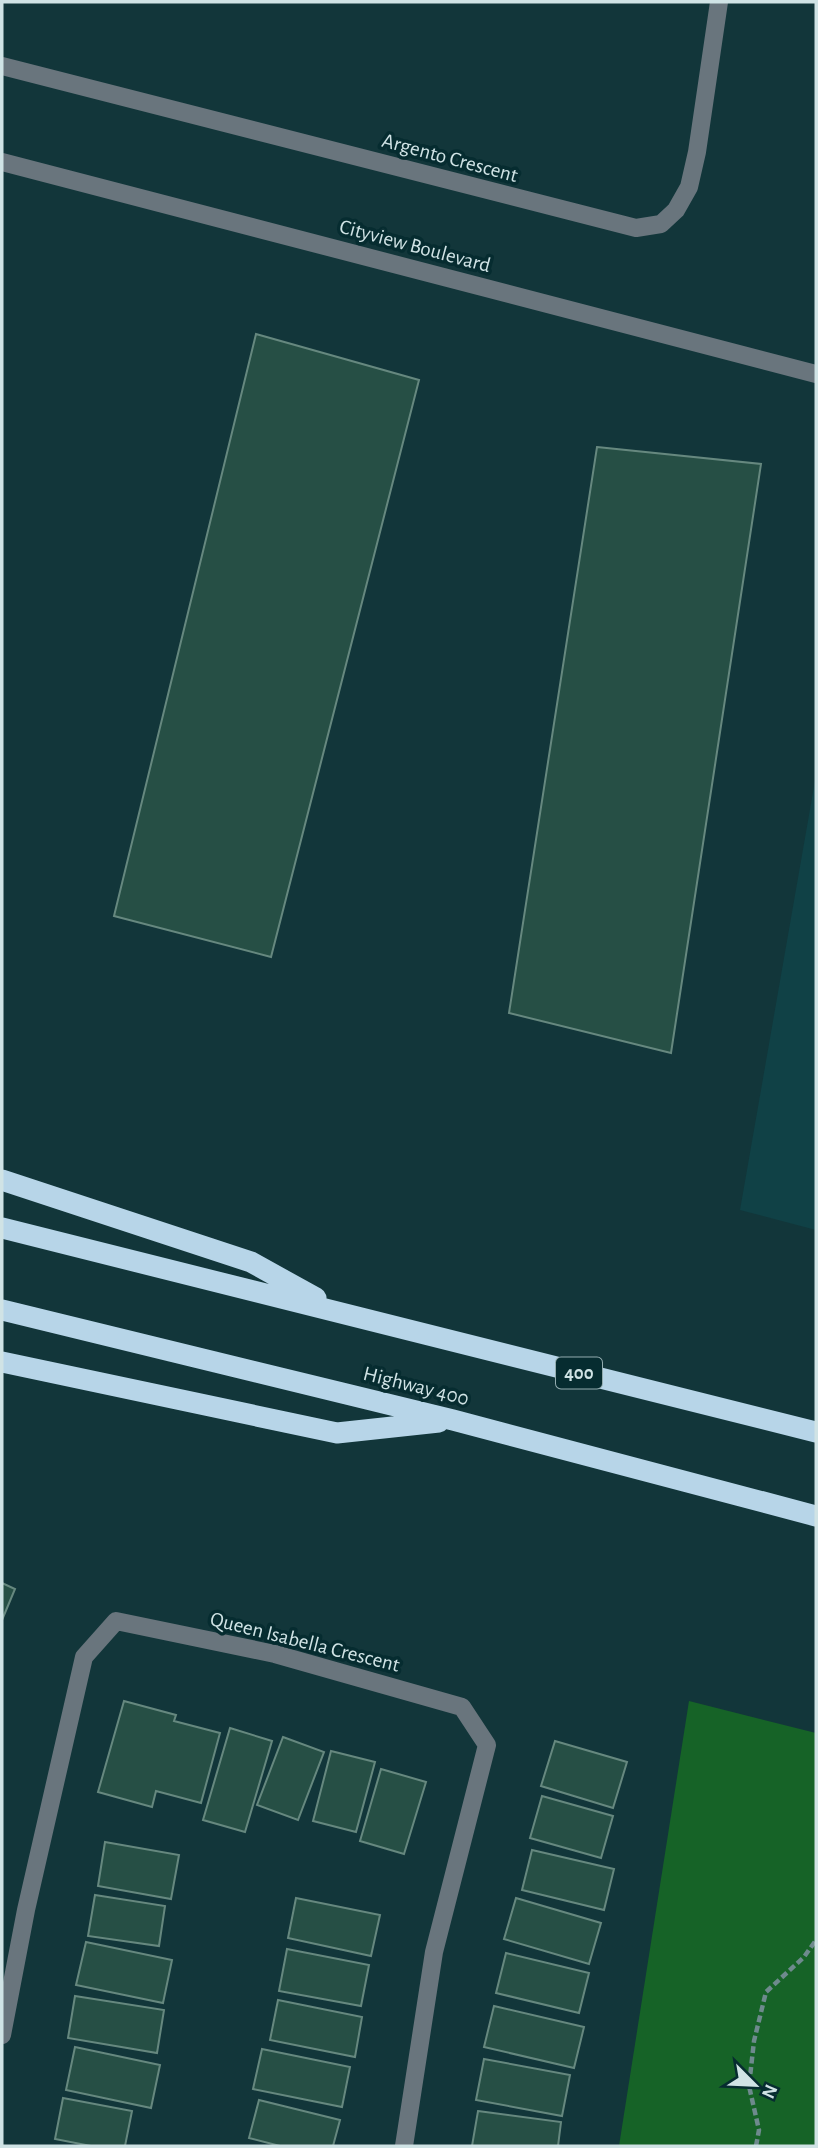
<svg xmlns="http://www.w3.org/2000/svg" width="818" height="2148" font-family="'Alegreya Sans',sans-serif">
  <style>
    .built { fill: #104146 }
    .green { fill: #166327 }
    .building { fill: #264f45; stroke: #66887f; stroke-width: 2 }
    .lines { fill: none; stroke-linecap: round; stroke-linejoin: round }
    .path { stroke: #6e8a8d; stroke-width: 4.5; stroke-dasharray: 7 3.5; stroke-linecap: butt }
    .minor { stroke: #69757d; stroke-width: 18 }
    .highway { stroke: #b7d5e8; stroke-width: 21 }
    .labels { text-anchor: middle; dominant-baseline: central; stroke-width: 7; stroke-linejoin: round; paint-order: stroke }
    .shield { fill: #062c30; stroke: #93acaf; stroke-width: 2 }
    .shield-label { font-size: 19px; font-weight: bold; fill: #d0e3e5 }
    .street-label { font-size: 21px; fill: #d0e3e5; stroke: #062c30 }
  </style>
  <rect width="100%" height="100%" fill="#12363a"/>
  <path class="built" d="M816,775V1230L740,1210Z"/>
  <path class="green" d="M689,1701L816,1733V2146H619Z"/>
  <path class="building" d="M256,334L419,380L271,957L114,916Z
    M597,447L761,464L671,1053L509,1013Z
    M2,1583L15,1589L2,1620Z
    M124,1701L176,1715L174,1721L220,1733L201,1803L156,1791L152,1807L98,1792Z
    M230,1728L272,1741L245,1832L203,1820Z
    M283,1737L324,1752L298,1820L257,1805Z
    M555,1741L627,1762L613,1808L541,1786Z
    M331,1751L375,1762L356,1832L313,1821Z
    M381,1769L426,1782L404,1854L360,1841Z
    M542,1796L613,1816L601,1858L530,1838Z
    M105,1842L179,1855L171,1899L98,1886Z
    M532,1850L614,1869L604,1910L522,1890Z
    M95,1895L165,1906L159,1946L88,1936Z
    M296,1898L380,1915L371,1956L288,1938Z
    M516,1898L601,1923L589,1964L504,1939Z
    M86,1942L172,1960L163,2003L76,1985Z
    M287,1949L369,1965L361,2006L279,1991Z
    M506,1953L589,1973L579,2013L496,1993Z
    M75,1996L164,2010L157,2053L68,2038Z
    M278,2000L362,2017L355,2057L270,2040Z
    M494,2006L584,2027L574,2068L484,2047Z
    M75,2047L160,2065L151,2108L66,2090Z
    M262,2049L350,2067L342,2107L253,2089Z
    M484,2059L570,2075L562,2116L476,2100Z
    M63,2098L132,2111L125,2146H91L55,2139Z
    M259,2100L340,2120L333,2146H280L249,2138Z
    M478,2111L561,2122L558,2146H472Z"/>
  <g class="lines">
    <path class="path" d="M756,2146L759,2130L749,2086L754,2041L766,1992L804,1957L816,1940"/>
    <path class="minor" d="M2,66L636,228L661,224L676,210L689,187L697,152L719,2
      M2,162L816,374
      M2,2035L26,1910L84,1657L116,1621L275,1654L462,1707L487,1745L434,1952L404,2146"/>
    <path class="highway" d="M2,1180L251,1262L316,1298
      M2,1228L816,1432
      M2,1310L453,1420L816,1516
      M2,1362L337,1433L439,1422"/>
  </g>
  <g class="labels">
    <rect class="shield" x="556" y="1357.5" width="46" height="31" rx="5"/>
    <g class="shield-label">
      <text x="579" y="1373">400</text>
    </g>
    <g class="street-label">
      <text transform="translate(450 158) rotate(15)">Argento Crescent</text>
      <text transform="translate(415 246) rotate(15)">Cityview Boulevard</text>
      <text transform="translate(416 1386) rotate(14)">Highway 400</text>
      <text transform="translate(305 1642) rotate(14)">Queen Isabella Crescent</text>
    </g>
  </g>
  <rect width="818" height="2148" fill="none" stroke="#d0e3e5" stroke-width="7"/>
  <g transform="translate(755 2085) rotate(114)" stroke="#062c30" stroke-width="5" paint-order="stroke">
  <path d="M0-5L12 26L0 18L-12 26Z" fill="#d0e3e5"/>
  <text y="-10" font-size="19" font-weight="bold" text-anchor="middle" fill="#d0e3e5">N</text>
  </g>
</svg>
